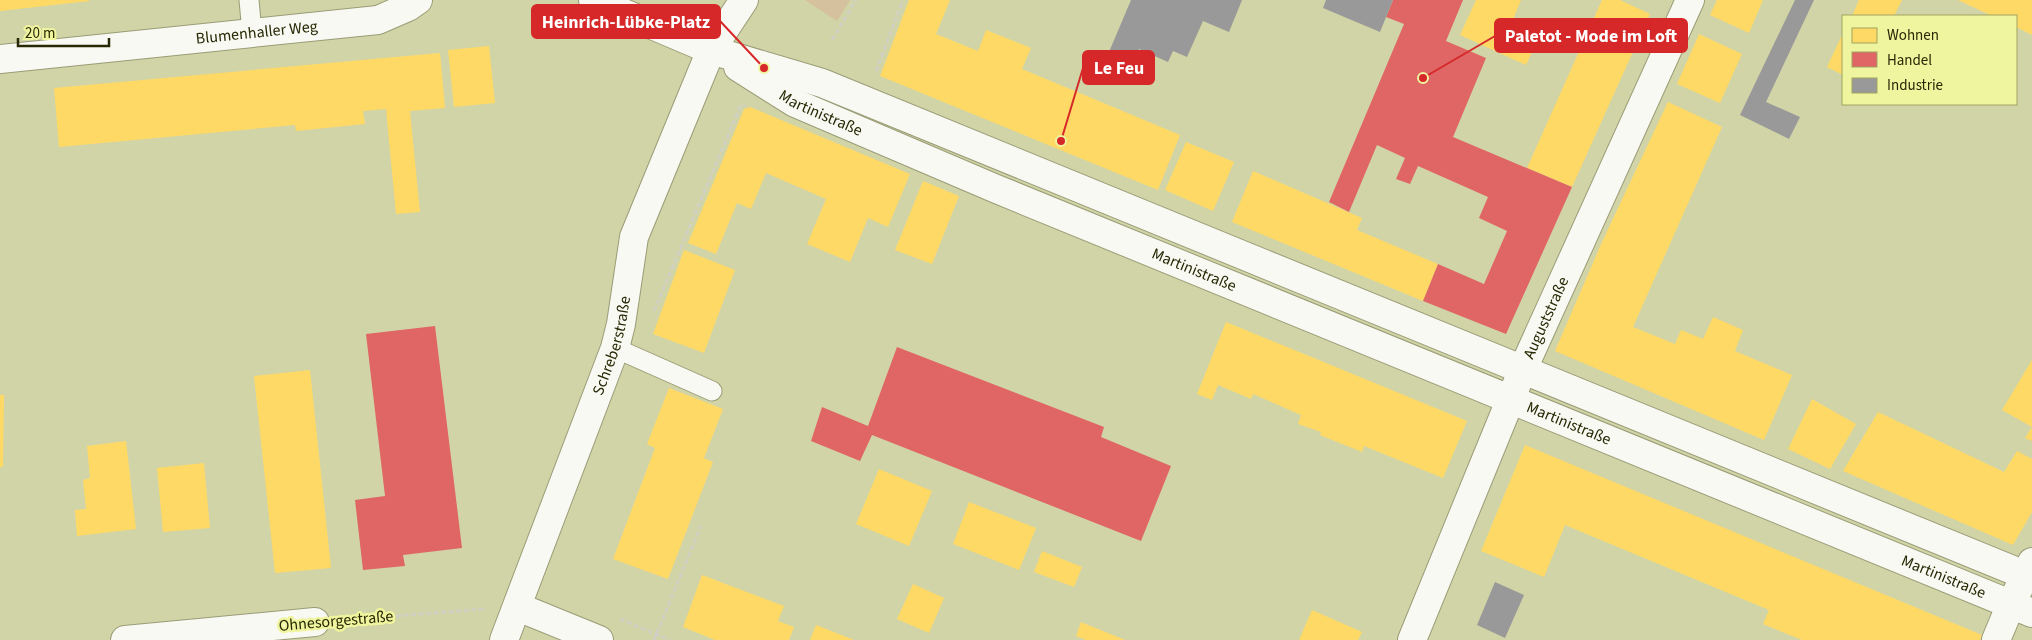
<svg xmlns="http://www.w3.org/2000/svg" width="2032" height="640" font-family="'Source Sans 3',sans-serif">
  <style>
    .green { fill: #d6c19f }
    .homes { fill: #ffd966 }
    .shops { fill: #e06666 }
    .industry { fill: #999 }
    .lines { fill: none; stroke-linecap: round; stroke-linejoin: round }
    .lane-casing { stroke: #9a9c77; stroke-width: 21 }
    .street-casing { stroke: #9a9c77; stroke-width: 30 }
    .secondary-casing { stroke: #9a9c77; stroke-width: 30 }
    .path { stroke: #d0d1c2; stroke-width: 3; stroke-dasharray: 5 2.5; stroke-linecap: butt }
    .lane { stroke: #f8f9f2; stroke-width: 19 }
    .street { stroke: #f8f9f2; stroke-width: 28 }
    .secondary { stroke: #f8f9f2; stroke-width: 28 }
    .labels { text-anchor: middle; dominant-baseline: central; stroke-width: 5; stroke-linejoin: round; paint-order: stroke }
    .street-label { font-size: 16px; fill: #272804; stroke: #eff59f }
    .leader { fill: none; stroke: #d62828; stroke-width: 2 }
    .callout-dot { fill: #d62828; stroke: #eff59f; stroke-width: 2 }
    .callout { fill: #d62828; stroke: #d62828; stroke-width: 2 }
    .callout-label { font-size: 18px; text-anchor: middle; font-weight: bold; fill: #fff }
  </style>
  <rect width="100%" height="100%" fill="#d1d4a6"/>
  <path class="green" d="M805,0H850L837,21Z"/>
  <path class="homes" d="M0,0H89V1L0,11Z
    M909,0H950L936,34L978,51L986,30L1031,48L1022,69L1180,135L1158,190L880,76Z
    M1476,0H1521L1512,22L1540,34L1526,65L1460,35Z
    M1602,0H1620L1650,14L1572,187L1527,168Z
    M1717,0H1763L1749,33L1710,15Z
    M1859,0H1902L1894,16H1852Z
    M1958,0H2032V35L2016,27V16H1992Z
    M1843,33V75L1827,67Z
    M1699,34L1742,54L1720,103L1677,84Z
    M489,46L495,103L454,107L448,50Z
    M440,53L445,108L410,111L420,212L396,214L386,109L363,111L365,124L296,131L295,125L59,147L54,88Z
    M1668,102L1722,127L1633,327L1675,344L1681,330L1703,339L1713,317L1743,330L1735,351L1792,375L1764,440L1555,351L1602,242Z
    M750,107L910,174L888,227L868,218L850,262L807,244L826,199L766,173L751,209L737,203L716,254L688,243L744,109Z
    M1186,142L1234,162L1213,211L1165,190Z
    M1253,171L1362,218L1357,230L1438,264L1423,301L1232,222Z
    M923,181L959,196L932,264L895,250Z
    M684,250L735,270L704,353L653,334Z
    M1226,322L1467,421L1443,478L1364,446L1362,452L1320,435L1321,432L1298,424L1301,415L1253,394L1251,399L1218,385L1212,400L1197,394Z
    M2032,360V441L2025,438L2032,427L2002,410Z
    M310,370L331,568L275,573L254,376Z
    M669,388L723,409L704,458L713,462L668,579L613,559L655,448L647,444Z
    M0,395H4L3,467H0Z
    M1812,399L1856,424L1830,469L1788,449Z
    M1878,412L2004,472L2017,451L2032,459V512L2013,545L1843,471Z
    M126,441L136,529L77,536L75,510L86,509L83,480L90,478L87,446Z
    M1525,445L1982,635L1980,640H1802L1763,624L1769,610L1565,525L1544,577L1481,551Z
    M204,463L210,528L163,532L157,468Z
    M879,469L932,491L909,546L856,524Z
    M969,502L1036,528L1019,570L953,544Z
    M1042,551L1082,567L1074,587L1034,572Z
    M702,575L784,606L778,621L794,627L789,640H715L683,627Z
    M913,584L944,598L929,633L897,619Z
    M1312,610L1362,632L1358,640H1299Z
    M1081,622L1125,640H1086L1076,636Z
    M816,625L854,640H810Z"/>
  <path class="shops" d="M1393,0H1463L1446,41L1486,58L1453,137L1572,187L1506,334L1423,301L1438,264L1484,284L1507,231L1479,218L1488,197L1418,166L1410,184L1396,179L1405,158L1377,145L1349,212L1329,202L1404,24L1386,17Z
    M435,326L462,548L403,555L405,566L363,570L355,500L385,496L366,334Z
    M897,347L1104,427L1101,437L1171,466L1141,541L872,435L860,461L811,441L822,407L868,426Z"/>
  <path class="industry" d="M1131,0H1242L1229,32L1203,21L1187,57L1173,51L1168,62L1139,49L1133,63L1109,52Z
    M1326,0H1393L1380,32L1323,8Z
    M1795,0H1814L1766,102L1800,117L1789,139L1740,115Z
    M1495,582L1524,595L1505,638L1477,625Z"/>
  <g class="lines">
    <defs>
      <path id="lane" d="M249,0L252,33
        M615,348L712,391"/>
      <g id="street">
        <path id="s1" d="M0,59L378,20L408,7L418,0"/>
        <path d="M518,607L599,640"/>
        <path d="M125,640L315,622"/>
        <path id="s2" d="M504,640L615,348L621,324L634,237L711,50L744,0"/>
        <path id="s3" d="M1412,640L1523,369L1690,0"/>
        <path d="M1996,640L2011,604L2032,562"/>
      </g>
      <g id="secondary">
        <path d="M593,0L711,50L822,83L2032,578"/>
        <path id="s4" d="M738,67L795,103L994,188L2032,613"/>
      </g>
    </defs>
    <use href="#lane" class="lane-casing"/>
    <use href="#street" class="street-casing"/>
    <use href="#secondary" class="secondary-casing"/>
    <path class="path" d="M832,40L856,0
      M876,71L903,0
      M654,311L740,107L745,105
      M620,619L670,640
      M344,620L485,609
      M654,640L701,526"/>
    <use href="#lane" class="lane"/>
    <use href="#street" class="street"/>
    <use href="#secondary" class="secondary"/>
  </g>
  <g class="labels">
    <g class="street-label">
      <text stroke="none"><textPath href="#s1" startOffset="258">Blumenhaller Weg</textPath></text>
      <text stroke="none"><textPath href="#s4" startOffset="95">Martinistraße</textPath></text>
      <text stroke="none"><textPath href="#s4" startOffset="500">Martinistraße</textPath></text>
      <text stroke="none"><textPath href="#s3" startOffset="349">Auguststraße</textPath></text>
      <text stroke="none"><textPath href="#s2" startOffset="314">Schreberstraße</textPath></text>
      <text stroke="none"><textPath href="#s4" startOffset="905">Martinistraße</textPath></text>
      <text stroke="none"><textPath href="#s4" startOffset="1310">Martinistraße</textPath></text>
      <text transform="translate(336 621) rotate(-5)">Ohnesorgestraße</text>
    </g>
  </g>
  <path class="leader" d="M764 68L720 21M1423 78L1495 36M1061 141L1083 68"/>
  <g class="callout-dot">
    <circle cx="764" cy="68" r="5"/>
    <circle cx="1423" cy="78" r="5"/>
    <circle cx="1061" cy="141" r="5"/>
  </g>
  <g class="callout">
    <rect x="532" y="5" width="188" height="33" rx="5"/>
    <rect x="1495" y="19" width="192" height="33" rx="5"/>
    <rect x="1083" y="51" width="71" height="33" rx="5"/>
  </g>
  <g class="callout-label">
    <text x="626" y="28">Heinrich-Lübke-Platz</text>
    <text x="1591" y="42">Paletot - Mode im Loft</text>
    <text x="1119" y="74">Le Feu</text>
  </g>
  <rect x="1842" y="15" width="175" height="90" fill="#eff59f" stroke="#9fa361"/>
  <rect x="1852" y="28" width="25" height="15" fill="#ffd966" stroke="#9fa361"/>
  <text x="1887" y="40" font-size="15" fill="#272804">Wohnen</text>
  <rect x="1852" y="52" width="25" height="15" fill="#e06666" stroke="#9fa361"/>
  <text x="1887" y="65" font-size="15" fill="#272804">Handel</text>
  <rect x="1852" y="78" width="25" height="15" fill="#999999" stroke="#9fa361"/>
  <text x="1887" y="90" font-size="15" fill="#272804">Industrie</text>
  <path d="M18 38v8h91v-8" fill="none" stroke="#272804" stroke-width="2.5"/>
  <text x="25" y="38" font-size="15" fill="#272804" stroke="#eff59f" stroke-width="4" paint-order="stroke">20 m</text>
</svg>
